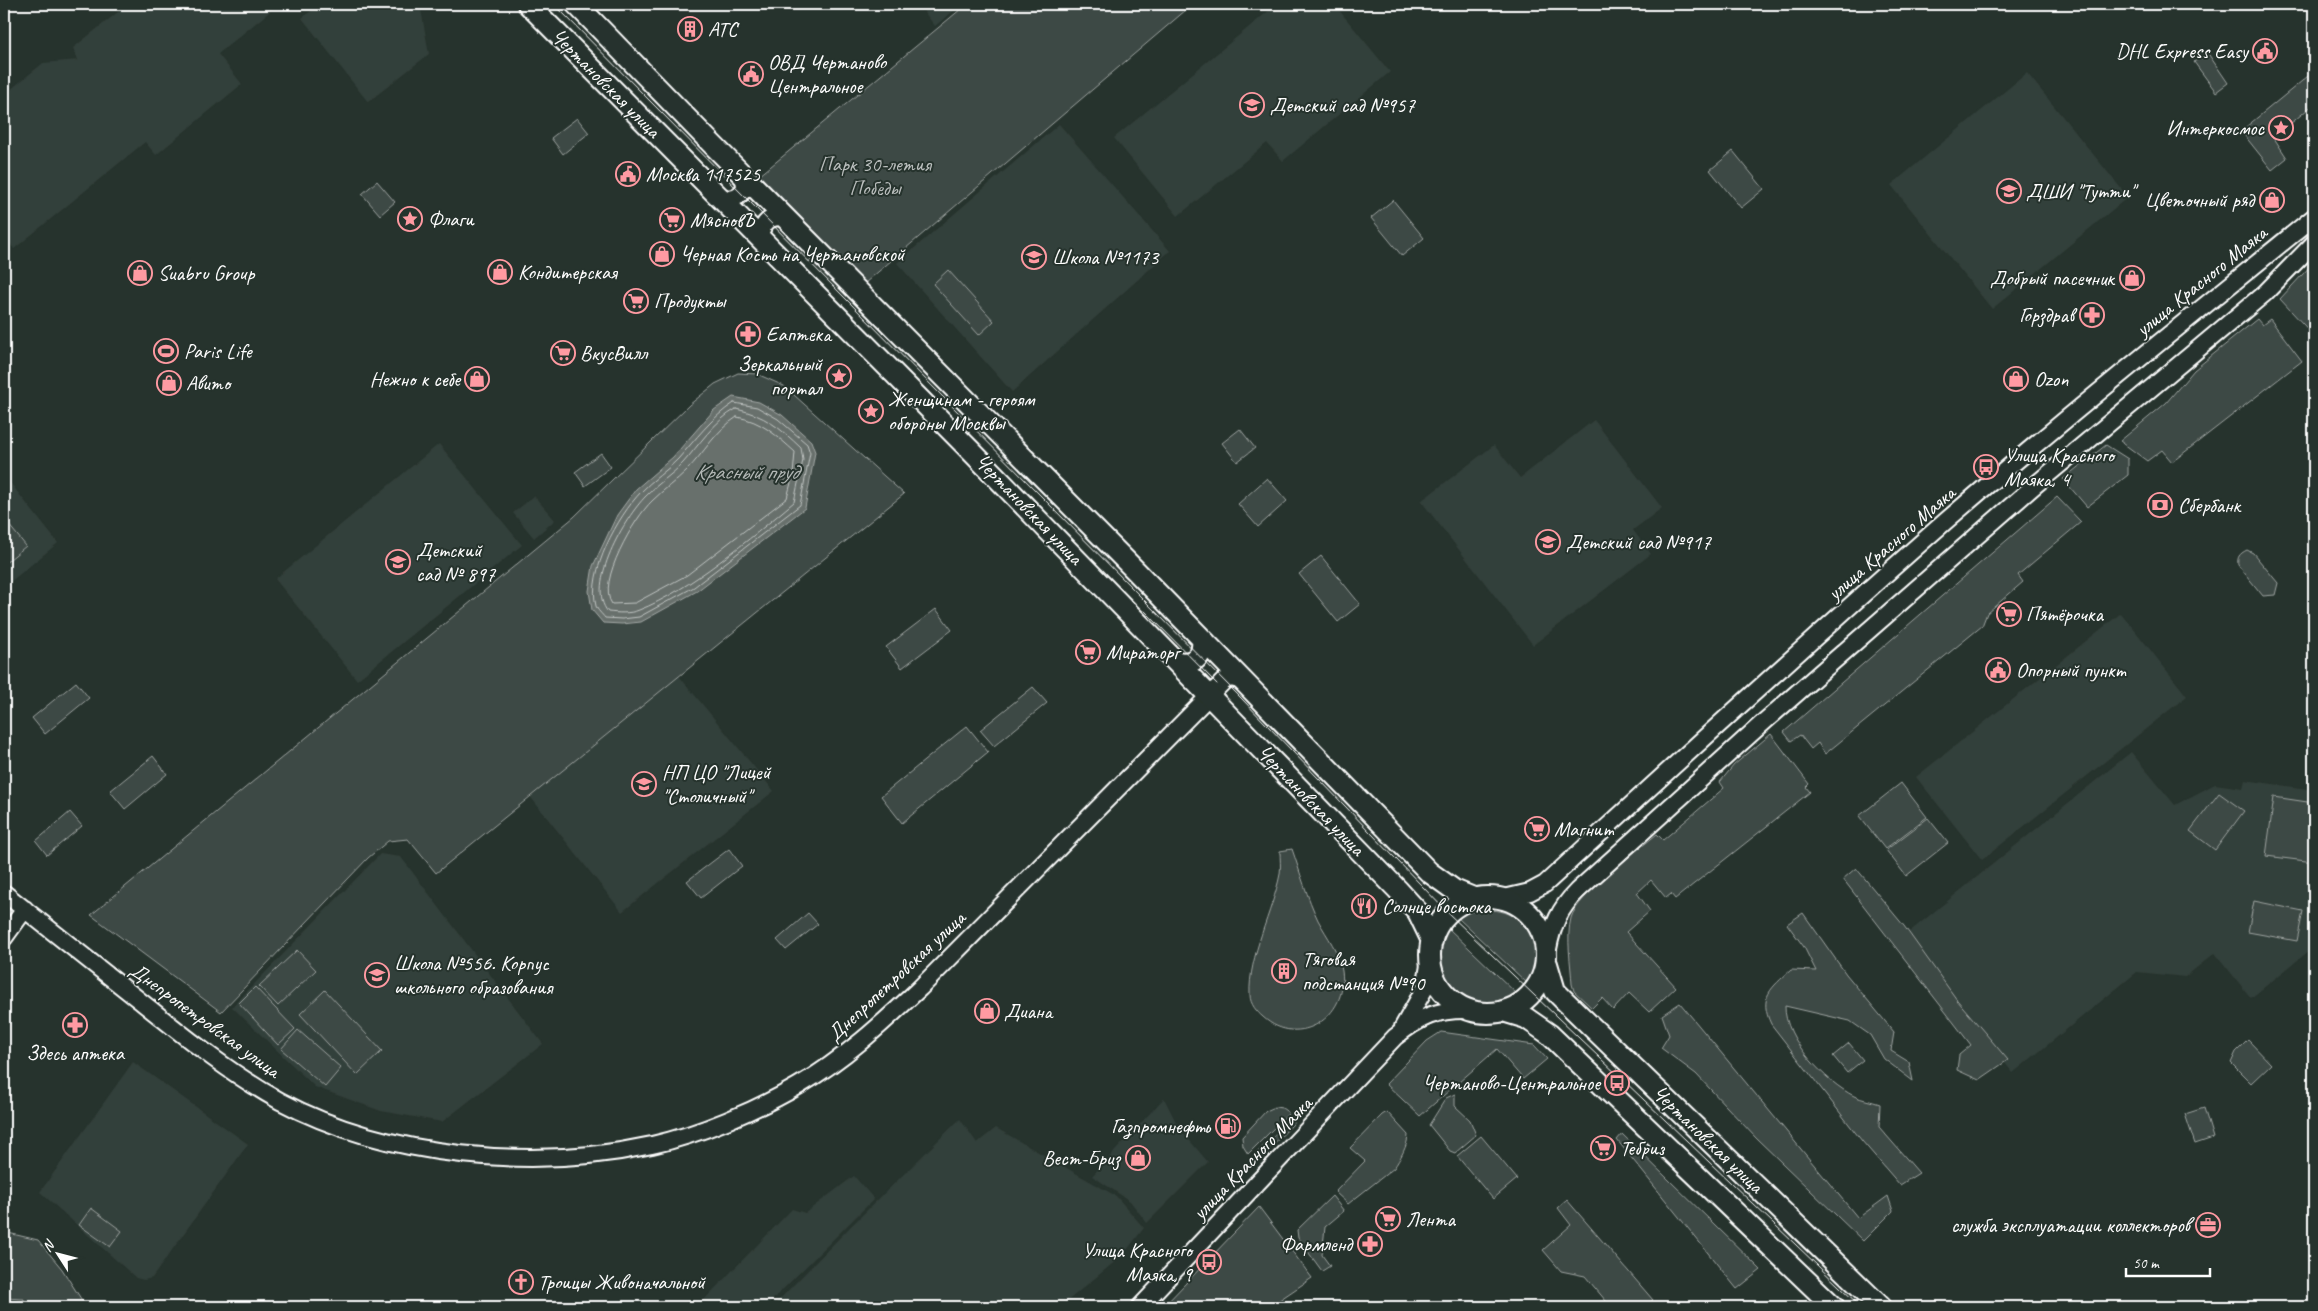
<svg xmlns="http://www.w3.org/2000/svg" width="2318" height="1311" font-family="Caveat,sans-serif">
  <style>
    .built { fill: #333f3a }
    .green { fill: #3e4944; stroke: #9ea4a2 }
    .water { fill: #67706c; stroke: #a4a9a7 }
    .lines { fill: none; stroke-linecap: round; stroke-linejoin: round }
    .shore { stroke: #c2c6c4; stroke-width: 1 }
    .minor-casing { stroke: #fff; stroke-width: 20 }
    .major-casing { stroke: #fff; stroke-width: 24 }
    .minor { stroke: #26332d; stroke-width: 16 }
    .major { stroke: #26332d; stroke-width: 20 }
    .tram { stroke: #fff; stroke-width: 1 }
    .labels { text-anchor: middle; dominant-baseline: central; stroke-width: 4; stroke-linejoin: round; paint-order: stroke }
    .poi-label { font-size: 21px; fill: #fff; stroke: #26332d; text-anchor: start }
    .street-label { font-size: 21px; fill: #fff; stroke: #26332d }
    .park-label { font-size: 21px; fill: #bbbfbe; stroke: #26332d }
    .water-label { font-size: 22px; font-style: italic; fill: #b3b8b6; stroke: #26332d }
  </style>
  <rect width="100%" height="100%" fill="#26332d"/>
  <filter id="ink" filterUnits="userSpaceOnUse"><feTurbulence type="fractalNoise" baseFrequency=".02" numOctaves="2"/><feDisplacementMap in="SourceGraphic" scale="10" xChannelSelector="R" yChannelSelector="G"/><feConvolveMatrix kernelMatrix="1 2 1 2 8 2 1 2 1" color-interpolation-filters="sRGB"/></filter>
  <g filter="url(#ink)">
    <path class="built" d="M128,4H279L218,54L242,84L156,155L145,142L14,249L4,236V95L43,63L78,60L73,48Z
      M315,4H420L429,54L368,102L302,18L316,7Z
      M918,4H962L935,26Z
      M1277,4H1334L1390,72L1283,161L1267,143L1178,216L1114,138Z
      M2027,73L2128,197L1992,309L1891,185Z
      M1059,124L1170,251L1012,392L897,263Z
      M1594,420L1662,508L1633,530L1651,554L1533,645L1421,501L1494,445L1520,478Z
      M439,444L522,545L357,680L275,579Z
      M4,475L58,543L4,587Z
      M534,496L555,520L534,538L513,513Z
      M2121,613L2187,696L1982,860L1916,777Z
      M660,653L774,791L622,912L509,770Z
      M2131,752L2175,805L2215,784L2243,788L2245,780L2314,790V947L2251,998L2215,953L2185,977L2137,972L2013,1073L1903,937Z
      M380,854L401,857L543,1044L442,1122L381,1111L315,1087L232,1007Z
      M133,1062L248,1144L152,1278L144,1280L136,1278L40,1192Z
      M1164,1098L1179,1128L1208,1162L1147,1223L1130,1201L1092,1176Z
      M960,1119L977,1143L996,1128L1116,1196L1144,1228L1123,1255L1060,1307H772L851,1226Z
      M854,1176L874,1199L765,1307H697L792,1209L805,1213Z"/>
    <path class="green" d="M967,4H1193L865,283L759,176Z
      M2207,52L2228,83L2216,92L2194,62Z
      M2313,72L2314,104L2289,125L2283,118L2274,126L2278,130L2272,135L2287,158L2272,170L2241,131Z
      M577,118L589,133L563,154L551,138Z
      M1733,151L1764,189L1741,208L1710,170Z
      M377,181L395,202L380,215L362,194Z
      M1393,200L1424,238L1402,256L1371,218Z
      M2314,262V336L2280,299Z
      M948,270L994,321L979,335L933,284Z
      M2257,319L2262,325L2270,319L2302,361L2172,462L2162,450L2147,461L2120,441L2166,403L2194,370Z
      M738,373L757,374L784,386L904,494L436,873L408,839L388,841L368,858L221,1012L91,915L574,517L689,405L715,384Z
      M1240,429L1255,448L1237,462L1222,443Z
      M2106,445L2128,459V475L2087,507L2063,479Z
      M601,453L611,467L585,486L575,472Z
      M1267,478L1287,501L1258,527L1238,504Z
      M2057,497L2081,522L2018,575L2023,582L1987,613L1982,626L1825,754L1818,743L1811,749L1800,735L1791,741L1784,732Z
      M4,519L26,546L4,564Z
      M2247,550L2253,553L2278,583L2275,595L2263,596L2238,565C2237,557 2239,554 2247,550Z
      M1321,556L1360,604L1338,622L1299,574Z
      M936,609L952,630L902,668L886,647Z
      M76,682L89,698L45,734L32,718Z
      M1033,687L1047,703L994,746L980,730Z
      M967,726L988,752L902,823L881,796Z
      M1771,734L1809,784L1806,787L1810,792L1675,899L1671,894L1666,898L1651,880L1637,893L1650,911L1626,932L1676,987L1649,1012L1629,993L1613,1010L1602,998L1592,1008L1574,991L1572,984C1571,964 1566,938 1571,918C1577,896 1638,850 1657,834L1663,840L1724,788L1720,782L1734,765Z
      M153,756L167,774L125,809L110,791Z
      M1901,783L1927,817L1885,849L1859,816Z
      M2219,793L2244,811L2215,850L2190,831Z
      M2274,797L2314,803V862L2266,856Z
      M70,812L82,826L47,855L36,841Z
      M1928,818L1948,843L1906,876L1886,850Z
      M729,849L742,866L701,898L687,881Z
      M1292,849C1300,872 1307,897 1318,920C1327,937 1339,951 1342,971C1349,1016 1299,1050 1263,1017C1257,1012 1250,1004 1250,995C1248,957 1273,911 1280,874C1281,867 1280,858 1280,851Z
      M1856,868L1904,926L1957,1000L2008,1060L1979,1080L1957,1070L1959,1055L1971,1045L1843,879Z
      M2254,901L2303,911L2297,941L2248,932Z
      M1475,909C1486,910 1498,909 1509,914C1539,928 1541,958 1528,984L1458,918Z
      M808,913L818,924L786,950L777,940Z
      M1803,913L1846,974L1894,1032L1891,1051L1909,1062L1913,1081L1884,1059L1870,1035L1850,1021L1785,1006C1784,1039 1826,1082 1854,1096C1862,1100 1872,1101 1880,1104L1879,1127L1919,1173L1900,1185L1862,1141L1771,1024C1758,997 1771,988 1791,970L1816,971L1804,947L1787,924Z
      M1448,928L1518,995C1507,1001 1495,1008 1482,1007C1456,1006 1435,976 1437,952C1438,943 1443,935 1448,928Z
      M297,950L316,970L278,1006L259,986Z
      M255,987L295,1029L278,1045L239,1003Z
      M325,990L382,1051L357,1075L300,1014Z
      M1680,1003L1858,1218L1888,1196L1893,1211L1863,1241L1756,1138L1696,1074L1661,1048L1669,1035L1662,1015Z
      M298,1030L341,1068L325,1087L281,1049Z
      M1441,1032L1534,1045L1547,1059L1523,1079L1497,1049L1420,1116L1386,1084L1427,1041Z
      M2248,1040L2271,1064L2251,1083L2231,1063L2236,1052Z
      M1849,1043L1863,1060L1847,1073L1833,1056Z
      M1455,1094V1106L1470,1120L1476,1135L1455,1153L1450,1151L1429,1125L1446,1098Z
      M1275,1107L1282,1108L1289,1113L1248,1154L1243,1146L1242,1137L1266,1111Z
      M2204,1108L2213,1138L2195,1144L2185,1114Z
      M1387,1112L1408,1135C1408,1145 1400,1159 1394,1168L1348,1204L1335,1192L1365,1161L1350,1148L1382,1115Z
      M1293,1116L1294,1123L1260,1158L1253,1157Z
      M1622,1134L1761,1270L1737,1289L1617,1140Z
      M1481,1136L1517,1179L1493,1199L1457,1156Z
      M1332,1196L1344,1211L1325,1227L1322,1255L1330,1266L1322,1271L1298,1238L1297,1230Z
      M1567,1200L1653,1300L1644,1307H1611L1585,1276L1561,1271L1543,1250L1571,1225L1558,1208Z
      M1259,1207L1312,1278L1269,1307H1163Z
      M91,1208L122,1231L110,1247L79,1225Z
      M8,1233L38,1240L62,1269L83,1302L82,1307H23L24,1299L4,1298V1240Z"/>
    <path class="water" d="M733,397L759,402L782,415L811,441L815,452L805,508L697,591L641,622L622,624L603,623L592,610L589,591L593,566L617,515L636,489L673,457L714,410Z"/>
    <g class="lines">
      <path class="shore" d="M734,403L757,407L778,419L807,444L810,453L800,505L694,587L639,617L622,619L605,618C602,614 597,610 596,606C587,572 618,516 641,492C652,480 667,471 678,459C696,439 711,418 734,403Z
        M736,409C765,415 780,428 801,448L803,460L794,502C752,537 689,591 639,610C630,614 618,613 608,612C585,585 625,517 646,496C657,484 672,475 683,463C699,445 714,421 736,409Z
        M737,417C762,421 777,436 795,452L793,475L787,498L687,575L635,603L612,604C596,583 635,517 652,501C663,490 676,481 687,470C704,453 716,430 737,417Z"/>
      <defs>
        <path id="minor" d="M721,197C732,201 740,198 745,187L744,177
          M759,236C764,222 769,216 784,217
          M4,893C49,929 94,964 139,1000C184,1036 229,1073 280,1101C387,1158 534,1171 652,1145C698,1135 757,1110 798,1086C843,1060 882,1024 920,988L1224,681L1231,678L1243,681
          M1500,899L1530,892L1545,884C1678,762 1811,639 1947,520C2067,416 2191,317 2314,217
          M4,938L25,909
          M1548,949C1552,926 1560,908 1577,891L1765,721L2034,486L2265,293L2314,243
          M1403,1027L1425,988L1430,960
          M1140,1307L1395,1037C1420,1017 1437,1009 1469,1010"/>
        <path id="major" d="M528,4L972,452L1398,890L1418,912L1432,941
          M576,4L711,143L1135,570L1429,872L1454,890L1476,899
          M1177,662C1193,665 1204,657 1202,640
          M1430 955a58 58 0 1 1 116 0a58 58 0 1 1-116 0Z
          M1547,964L1555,991L1565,1001L1881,1307
          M1503,1011L1526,1018L1549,1034L1834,1307"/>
      </defs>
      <use href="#minor" class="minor-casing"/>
      <use href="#major" class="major-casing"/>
      <use href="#minor" class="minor"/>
      <use href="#major" class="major"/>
      <path class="tram" d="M554,4L1242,699L1448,913L1861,1307
        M1145,611L1217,684"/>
    </g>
  </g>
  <defs>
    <symbol id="building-ring" viewBox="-11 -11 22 22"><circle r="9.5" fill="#26332d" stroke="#ff9aa2" stroke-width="1.5"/><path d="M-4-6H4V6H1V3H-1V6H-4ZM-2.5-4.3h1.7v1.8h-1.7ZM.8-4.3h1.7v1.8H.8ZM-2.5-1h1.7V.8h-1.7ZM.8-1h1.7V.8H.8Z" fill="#ff9aa2"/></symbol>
    <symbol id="civic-ring" viewBox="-11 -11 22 22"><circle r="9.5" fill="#26332d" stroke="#ff9aa2" stroke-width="1.5"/><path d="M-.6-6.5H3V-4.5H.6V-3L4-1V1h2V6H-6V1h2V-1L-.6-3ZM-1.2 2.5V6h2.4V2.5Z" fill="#ff9aa2"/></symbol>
    <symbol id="school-ring" viewBox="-11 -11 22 22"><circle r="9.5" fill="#26332d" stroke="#ff9aa2" stroke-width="1.5"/><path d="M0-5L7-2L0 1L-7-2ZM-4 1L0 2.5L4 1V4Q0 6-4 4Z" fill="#ff9aa2"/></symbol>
    <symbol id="sight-ring" viewBox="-11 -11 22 22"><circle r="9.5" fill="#26332d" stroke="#ff9aa2" stroke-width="1.5"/><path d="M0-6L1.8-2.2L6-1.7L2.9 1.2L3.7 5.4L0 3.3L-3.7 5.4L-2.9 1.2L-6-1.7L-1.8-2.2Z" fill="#ff9aa2"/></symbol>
    <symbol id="shop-ring" viewBox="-11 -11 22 22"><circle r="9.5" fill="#26332d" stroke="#ff9aa2" stroke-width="1.5"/><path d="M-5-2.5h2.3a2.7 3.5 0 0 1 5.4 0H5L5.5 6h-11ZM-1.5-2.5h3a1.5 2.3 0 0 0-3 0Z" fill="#ff9aa2"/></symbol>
    <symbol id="supermarket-ring" viewBox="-11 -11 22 22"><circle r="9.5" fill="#26332d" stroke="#ff9aa2" stroke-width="1.5"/><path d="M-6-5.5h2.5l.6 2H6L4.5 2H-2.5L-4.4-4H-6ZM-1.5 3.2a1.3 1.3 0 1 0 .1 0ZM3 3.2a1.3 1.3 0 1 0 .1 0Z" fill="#ff9aa2"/></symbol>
    <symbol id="pharmacy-ring" viewBox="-11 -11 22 22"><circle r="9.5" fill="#26332d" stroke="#ff9aa2" stroke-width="1.5"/><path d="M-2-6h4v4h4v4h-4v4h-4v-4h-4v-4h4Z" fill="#ff9aa2"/></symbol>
    <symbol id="stadium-ring" viewBox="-11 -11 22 22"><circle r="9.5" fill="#26332d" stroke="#ff9aa2" stroke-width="1.5"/><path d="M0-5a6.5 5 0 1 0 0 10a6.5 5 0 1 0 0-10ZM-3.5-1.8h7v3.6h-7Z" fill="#ff9aa2"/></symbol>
    <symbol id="bus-ring" viewBox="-11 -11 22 22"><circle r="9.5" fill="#26332d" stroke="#ff9aa2" stroke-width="1.5"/><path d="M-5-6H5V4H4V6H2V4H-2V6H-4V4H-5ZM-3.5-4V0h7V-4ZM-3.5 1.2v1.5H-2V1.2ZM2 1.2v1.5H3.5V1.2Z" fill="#ff9aa2"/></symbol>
    <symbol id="bank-ring" viewBox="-11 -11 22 22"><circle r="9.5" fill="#26332d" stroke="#ff9aa2" stroke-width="1.5"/><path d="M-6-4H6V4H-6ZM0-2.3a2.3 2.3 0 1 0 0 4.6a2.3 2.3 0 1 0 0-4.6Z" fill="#ff9aa2"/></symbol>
    <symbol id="restaurant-ring" viewBox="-11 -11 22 22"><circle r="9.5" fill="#26332d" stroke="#ff9aa2" stroke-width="1.5"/><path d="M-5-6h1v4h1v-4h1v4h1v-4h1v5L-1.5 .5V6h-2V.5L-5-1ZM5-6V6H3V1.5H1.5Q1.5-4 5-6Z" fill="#ff9aa2"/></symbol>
    <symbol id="fuel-ring" viewBox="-11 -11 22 22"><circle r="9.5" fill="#26332d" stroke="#ff9aa2" stroke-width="1.5"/><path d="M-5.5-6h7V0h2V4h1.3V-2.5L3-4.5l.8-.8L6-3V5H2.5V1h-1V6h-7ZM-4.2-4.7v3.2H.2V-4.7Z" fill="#ff9aa2"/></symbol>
    <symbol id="office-ring" viewBox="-11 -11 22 22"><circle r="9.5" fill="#26332d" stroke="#ff9aa2" stroke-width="1.5"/><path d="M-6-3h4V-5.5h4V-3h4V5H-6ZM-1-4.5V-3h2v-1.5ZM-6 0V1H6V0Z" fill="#ff9aa2"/></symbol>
    <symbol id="church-ring" viewBox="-11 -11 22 22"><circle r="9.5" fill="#26332d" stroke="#ff9aa2" stroke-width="1.5"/><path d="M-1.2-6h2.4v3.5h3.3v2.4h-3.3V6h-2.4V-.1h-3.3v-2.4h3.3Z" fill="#ff9aa2"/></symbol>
  </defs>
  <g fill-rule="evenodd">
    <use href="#building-ring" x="676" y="15" width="28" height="28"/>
    <use href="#civic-ring" x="2251" y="37" width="28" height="28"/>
    <use href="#civic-ring" x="737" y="60" width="28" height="28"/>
    <use href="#school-ring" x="1238" y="91" width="28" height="28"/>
    <use href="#sight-ring" x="2267" y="114" width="28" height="28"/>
    <use href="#civic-ring" x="614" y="160" width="28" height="28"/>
    <use href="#school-ring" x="1995" y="177" width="28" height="28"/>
    <use href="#shop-ring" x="2258" y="186" width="28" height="28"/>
    <use href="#sight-ring" x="396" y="205" width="28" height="28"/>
    <use href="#supermarket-ring" x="658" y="206" width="28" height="28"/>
    <use href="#shop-ring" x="648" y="240" width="28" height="28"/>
    <use href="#school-ring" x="1020" y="243" width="28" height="28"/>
    <use href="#shop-ring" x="486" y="258" width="28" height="28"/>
    <use href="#shop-ring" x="126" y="259" width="28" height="28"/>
    <use href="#shop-ring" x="2118" y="264" width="28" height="28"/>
    <use href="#supermarket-ring" x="622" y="287" width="28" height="28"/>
    <use href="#pharmacy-ring" x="2078" y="301" width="28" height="28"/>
    <use href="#pharmacy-ring" x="734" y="320" width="28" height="28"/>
    <use href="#stadium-ring" x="152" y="337" width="28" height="28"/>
    <use href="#supermarket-ring" x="549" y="339" width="28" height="28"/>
    <use href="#sight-ring" x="825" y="362" width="28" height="28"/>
    <use href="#shop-ring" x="463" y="365" width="28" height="28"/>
    <use href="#shop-ring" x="2002" y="365" width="28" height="28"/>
    <use href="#shop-ring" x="155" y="369" width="28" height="28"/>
    <use href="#sight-ring" x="857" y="397" width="28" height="28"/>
    <use href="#bus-ring" x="1972" y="453" width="28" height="28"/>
    <use href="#bank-ring" x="2146" y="491" width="28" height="28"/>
    <use href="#school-ring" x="1534" y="528" width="28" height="28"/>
    <use href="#school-ring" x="384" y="548" width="28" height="28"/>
    <use href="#supermarket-ring" x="1995" y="600" width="28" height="28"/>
    <use href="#supermarket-ring" x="1074" y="638" width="28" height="28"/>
    <use href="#civic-ring" x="1984" y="656" width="28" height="28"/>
    <use href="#school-ring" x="630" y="770" width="28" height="28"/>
    <use href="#supermarket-ring" x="1523" y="815" width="28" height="28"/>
    <use href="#restaurant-ring" x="1350" y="892" width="28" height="28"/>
    <use href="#building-ring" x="1270" y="957" width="28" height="28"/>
    <use href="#school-ring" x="363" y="961" width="28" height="28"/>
    <use href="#shop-ring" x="973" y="997" width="28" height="28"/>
    <use href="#pharmacy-ring" x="61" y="1011" width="28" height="28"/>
    <use href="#bus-ring" x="1603" y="1069" width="28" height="28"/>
    <use href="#fuel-ring" x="1214" y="1112" width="28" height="28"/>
    <use href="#supermarket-ring" x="1589" y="1134" width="28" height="28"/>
    <use href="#shop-ring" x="1124" y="1144" width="28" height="28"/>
    <use href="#supermarket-ring" x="1374" y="1205" width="28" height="28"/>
    <use href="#office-ring" x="2194" y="1211" width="28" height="28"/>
    <use href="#pharmacy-ring" x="1356" y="1230" width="28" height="28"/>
    <use href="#bus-ring" x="1195" y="1248" width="28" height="28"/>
    <use href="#church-ring" x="507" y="1268" width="28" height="28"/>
  </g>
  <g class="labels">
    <g class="poi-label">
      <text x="708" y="29">АТС</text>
      <text x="2248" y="51" text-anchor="end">DHL Express Easy</text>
      <text x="768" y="62">ОВД Чертаново<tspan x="768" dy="24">Центральное</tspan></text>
      <text x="1270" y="105">Детский сад №957</text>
      <text x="2264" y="128" text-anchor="end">Интеркосмос</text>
      <text x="646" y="174">Москва 117525</text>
      <text x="2026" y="191">ДШИ "Тутти"</text>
      <text x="2254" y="200" text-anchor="end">Цветочный ряд</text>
      <text x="428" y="219">Флаги</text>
      <text x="690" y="220">МясновЪ</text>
      <text x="680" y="254">Черная Кость на Чертановской</text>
      <text x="1052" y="257">Школа №1173</text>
      <text x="518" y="272">Кондитерская</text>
      <text x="158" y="273">Suabru Group</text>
      <text x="2114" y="278" text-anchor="end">Добрый пасечник</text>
      <text x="654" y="301">Продукты</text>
      <text x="2074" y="315" text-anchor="end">Горздрав</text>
      <text x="766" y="334">Еаптека</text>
      <text x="184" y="351">Paris Life</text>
      <text x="580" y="353">ВкусВилл</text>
      <text x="822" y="364" text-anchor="end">Зеркальный<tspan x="822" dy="24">портал</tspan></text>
      <text x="460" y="379" text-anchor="end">Нежно к себе</text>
      <text x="2034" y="379">Ozon</text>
      <text x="186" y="383">Авито</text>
      <text x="888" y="399">Женщинам - героям<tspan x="888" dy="24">обороны Москвы</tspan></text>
      <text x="2004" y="455">Улица Красного<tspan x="2004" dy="24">Маяка, 4</tspan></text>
      <text x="2178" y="505">Сбербанк</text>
      <text x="1566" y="542">Детский сад №917</text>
      <text x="416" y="550">Детский<tspan x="416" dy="24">сад № 897</tspan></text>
      <text x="2026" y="614">Пятёрочка</text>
      <text x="1106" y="652">Мираторг</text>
      <text x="2016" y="670">Опорный пункт</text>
      <text x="662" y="772">НП ЦО "Лицей<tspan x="662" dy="24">"Столичный"</tspan></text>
      <text x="1554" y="829">Магнит</text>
      <text x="1382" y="906">Солнце востока</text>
      <text x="1302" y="959">Тяговая<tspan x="1302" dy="24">подстанция №90</tspan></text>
      <text x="394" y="963">Школа №556. Корпус<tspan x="394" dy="24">школьного образования</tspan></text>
      <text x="1004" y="1011">Диана</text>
      <text x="75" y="1053" text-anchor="middle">Здесь аптека</text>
      <text x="1600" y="1083" text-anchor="end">Чертаново-Центральное</text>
      <text x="1210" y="1126" text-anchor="end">Газпромнефть</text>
      <text x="1620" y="1148">Тебриз</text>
      <text x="1120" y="1158" text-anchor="end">Вест-Бриз</text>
      <text x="1406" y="1219">Лента</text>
      <text x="2190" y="1225" text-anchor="end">служба эксплуатации коллекторов</text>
      <text x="1352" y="1244" text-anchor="end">Фармленд</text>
      <text x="1192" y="1250" text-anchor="end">Улица Красного<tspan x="1192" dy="24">Маяка, 9</tspan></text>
      <text x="538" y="1282">Троицы Живоначальной</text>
    </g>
    <g class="street-label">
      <text transform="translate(606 83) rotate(45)">Чертановская улица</text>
      <text transform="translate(2201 281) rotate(-39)">улица Красного Маяка</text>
      <text transform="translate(1029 509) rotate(46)">Чертановская улица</text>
      <text transform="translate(1891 543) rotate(-41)">улица Красного Маяка</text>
      <text transform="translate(1311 800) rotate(46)">Чертановская улица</text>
      <text transform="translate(896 976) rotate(-43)">Днепропетровская улица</text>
      <text transform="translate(205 1020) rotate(36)">Днепропетровская улица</text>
      <text transform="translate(1708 1139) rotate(44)">Чертановская улица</text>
      <text transform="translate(1252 1158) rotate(-46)">улица Красного Маяка</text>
    </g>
    <g class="park-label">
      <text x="875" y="164">Парк 30-летия<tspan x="875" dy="24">Победы</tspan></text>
    </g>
    <g class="water-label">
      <text x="746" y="472">Красный пруд</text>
    </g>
  </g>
  <rect width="2318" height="1311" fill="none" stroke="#26332d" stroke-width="20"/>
  <rect x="10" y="10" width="2298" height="1291" fill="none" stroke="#fff" stroke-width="2" filter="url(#ink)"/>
  <g transform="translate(58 1254) rotate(306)" stroke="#26332d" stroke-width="4" paint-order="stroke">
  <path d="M0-4L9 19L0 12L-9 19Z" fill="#ffffff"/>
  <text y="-8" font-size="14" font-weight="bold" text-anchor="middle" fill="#ffffff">N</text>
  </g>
  <path d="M2126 1268v8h84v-8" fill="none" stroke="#ffffff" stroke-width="2.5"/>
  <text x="2133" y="1268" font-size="15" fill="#ffffff" stroke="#26332d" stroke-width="4" paint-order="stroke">50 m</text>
</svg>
